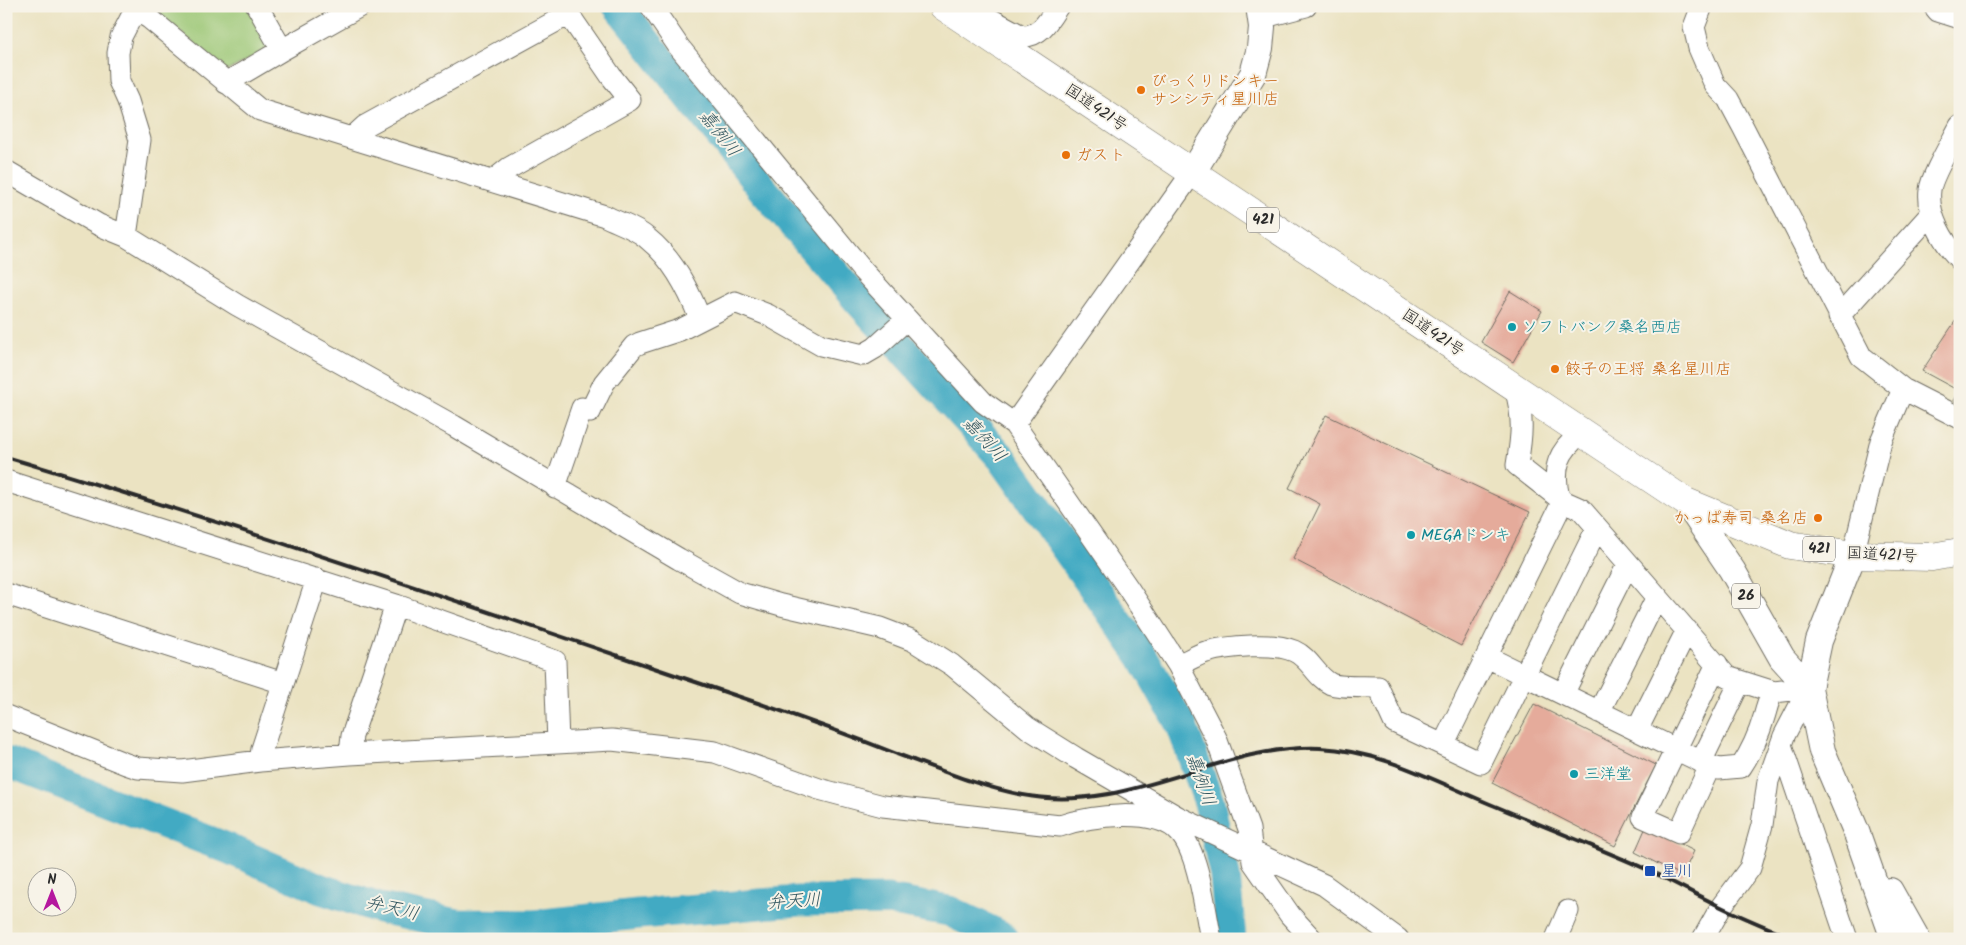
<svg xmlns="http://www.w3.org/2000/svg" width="1966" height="945" font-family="Kalam,'Klee One',sans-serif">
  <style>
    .green { fill: #9ac673; stroke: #62784f }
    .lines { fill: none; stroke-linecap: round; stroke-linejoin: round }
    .river { stroke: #43aac3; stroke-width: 31 }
    .building { fill: #e5ab9b }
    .minor-casing { stroke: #6e6b60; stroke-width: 23 }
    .major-casing { stroke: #6e6b60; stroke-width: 28 }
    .highway-casing { stroke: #6e6b60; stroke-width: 29 }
    .minor { stroke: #fff; stroke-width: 21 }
    .major { stroke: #fff; stroke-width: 26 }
    .highway { stroke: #fff; stroke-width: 28 }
    .rail { stroke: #2b2b2b; stroke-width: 4 }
    .food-dot { fill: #e8710a; stroke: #f7f3e8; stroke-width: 2 }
    .culture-dot { fill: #0f9aa8; stroke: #f7f3e8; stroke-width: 2 }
    .transit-dot { fill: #1a4fb4; stroke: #f7f3e8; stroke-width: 2 }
    .labels { text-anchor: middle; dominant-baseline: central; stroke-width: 4; stroke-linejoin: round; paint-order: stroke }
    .shield { fill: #f7f3e8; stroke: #686764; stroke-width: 1 }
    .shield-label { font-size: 15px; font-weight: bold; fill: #2b2b2b }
    .food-label { font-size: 16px; fill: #c56008; stroke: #f7f3e8; text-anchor: start }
    .street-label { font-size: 16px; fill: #2b2b2b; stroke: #f7f3e8 }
    .culture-label { font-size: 16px; fill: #0d838f; stroke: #f7f3e8; text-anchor: start }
    .transit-label { font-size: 16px; fill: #164399; stroke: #f7f3e8; text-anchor: start }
    .water-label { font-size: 18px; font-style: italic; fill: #335760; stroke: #f7f3e8 }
  </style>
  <rect width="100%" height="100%" fill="#f7f3e8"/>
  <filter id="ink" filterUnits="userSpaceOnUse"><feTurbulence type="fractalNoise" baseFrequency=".02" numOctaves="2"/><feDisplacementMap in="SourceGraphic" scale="10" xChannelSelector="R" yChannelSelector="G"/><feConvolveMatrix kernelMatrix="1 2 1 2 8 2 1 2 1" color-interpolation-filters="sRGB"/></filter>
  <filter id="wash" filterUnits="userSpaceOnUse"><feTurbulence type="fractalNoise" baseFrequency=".0096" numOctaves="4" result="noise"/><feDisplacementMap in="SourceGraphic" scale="20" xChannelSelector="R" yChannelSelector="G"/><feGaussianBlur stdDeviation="1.12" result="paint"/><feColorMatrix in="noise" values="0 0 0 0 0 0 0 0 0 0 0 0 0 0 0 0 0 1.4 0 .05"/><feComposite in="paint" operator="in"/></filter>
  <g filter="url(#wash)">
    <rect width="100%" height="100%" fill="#ebe3c2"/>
    <path class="green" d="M149,6H251L270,40L266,50L227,71Z"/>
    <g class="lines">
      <path class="river" d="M618,6L760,186L856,298L1002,458L1142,656L1182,727L1209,802L1225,876L1231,939
        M6,762L227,848L321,889L379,908L457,924L534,925L638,914L798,901L888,900L949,911L1001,936L1004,939"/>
    </g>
    <g id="blocks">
      <path class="building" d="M1510,291L1542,311L1513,362L1481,342Z
        M1960,314V404L1954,401L1959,391L1922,371Z
        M1326,415L1530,512L1461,646L1293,559L1320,504L1289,488Z
        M1534,704L1656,765L1615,846L1492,783Z
        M1646,827L1694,851L1682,876L1635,852Z"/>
    </g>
  </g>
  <g filter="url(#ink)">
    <use href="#blocks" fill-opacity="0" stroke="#6e6b60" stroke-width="1"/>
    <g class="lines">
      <defs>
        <path id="minor" d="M257,6L282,50
          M651,6L679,47L863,271L983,402L1014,424L1128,588L1178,665L1216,738L1249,829L1253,862L1290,915L1312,939
          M1702,6L1694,27L1699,48L1715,85L1728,99L1743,127L1861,356L1903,389L1881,441L1853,555
          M1934,6L1938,11L1960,18
          M135,10L149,18L260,110L605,216C619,223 636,228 647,238C672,258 689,290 700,319
          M955,14L966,6L1022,36C1040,37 1049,20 1058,6
          M1261,18L1306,6
          M226,83L282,50L360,6
          M1960,126C1953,140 1931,177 1930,190C1927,215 1943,242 1960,260
          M352,138L365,126L569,14
          M6,171L99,225L126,236L237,305L454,426L679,559L740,593L781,605L880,628L914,641L952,665L1028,728L1076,758L1178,817L1324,885L1398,939
          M494,180L509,168L630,100L611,76L563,6
          M126,236L140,140L128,101L119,81L118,53L121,37L137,6
          M1839,316L1931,214
          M1515,388C1524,418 1522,435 1517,465L1563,501L1581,509L1727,677L1774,692L1809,688
          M1903,389L1960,418
          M1014,424L1192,173
          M6,481L396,605L555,661L558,743
          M555,487L582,408L590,412L604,383L634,346L640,343L680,330L735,302L768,315L821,345L863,355L875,348L907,319
          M1559,498C1552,467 1558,452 1582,432
          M6,594L283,683
          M1487,657L1710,766L1719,769L1741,767C1751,752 1759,734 1764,717C1767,708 1768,699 1774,692
          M1178,665C1187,661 1197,655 1206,652C1228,646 1273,642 1294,651C1310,658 1316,677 1331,684C1342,688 1366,686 1378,687L1394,722L1443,745L1563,501
          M1563,694L1628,564
          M1599,712L1657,597
          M6,716L126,764L138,768L182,771L260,761L350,754L612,740L715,752L819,789L883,806L1060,826C1089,816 1157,806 1180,833C1199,854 1205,911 1211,939
          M1637,730L1687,630
          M1443,745L1481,763L1597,528
          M1781,745L1847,939
          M350,754L352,736L396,605
          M260,761L262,749L317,579
          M1701,762L1740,682
          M1710,766L1679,833L1643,817L1717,664
          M1556,939L1568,911
          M1703,939L1721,907L1750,868L1762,825L1768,781L1784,736L1809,688"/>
        <path id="major" d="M1192,173L1253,74L1260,48L1262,27L1259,6
          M1686,502L1732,570L1782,658L1809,688
          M1853,555L1819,641L1809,688L1822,751L1856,831L1894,939
          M1890,891L1917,939"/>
        <path id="highway" d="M943,6L1686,502L1790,545L1853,555L1932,557L1960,552"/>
      </defs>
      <use href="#minor" class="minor-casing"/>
      <use href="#major" class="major-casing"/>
      <use href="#highway" class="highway-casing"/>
      <use href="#minor" class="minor"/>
      <use href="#major" class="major"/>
      <use href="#highway" class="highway"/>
      <path class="rail" d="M6,457C252,530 494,614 737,696C791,714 844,733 897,754C938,769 980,787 1023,795C1129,815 1218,744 1320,748C1381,751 1435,781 1490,804C1543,826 1596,847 1648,870C1671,881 1693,893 1715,904C1741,917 1767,927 1794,939"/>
    </g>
  </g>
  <g class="food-dot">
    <circle cx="1141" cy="90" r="5"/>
    <circle cx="1066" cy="155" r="5"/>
    <circle cx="1555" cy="369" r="5"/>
    <circle cx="1818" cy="518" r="5"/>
  </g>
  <g class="culture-dot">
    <circle cx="1512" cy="327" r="5"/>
    <circle cx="1411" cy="535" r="5"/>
    <circle cx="1574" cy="774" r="5"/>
  </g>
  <rect class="transit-dot" x="1644" y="865" width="12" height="12" rx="2.5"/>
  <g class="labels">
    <g class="shield">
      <rect x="1247" y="207.5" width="32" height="25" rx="4"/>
      <rect x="1803" y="536.5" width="32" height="25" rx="4"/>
      <rect x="1732" y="583.5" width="28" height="25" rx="4"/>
    </g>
    <g class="shield-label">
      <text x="1263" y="220">421</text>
      <text x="1819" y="549">421</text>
      <text x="1746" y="596">26</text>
    </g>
    <g class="food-label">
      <text x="1151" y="81">びっくりドンキー<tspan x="1151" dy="18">サンシティ星川店</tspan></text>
      <text x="1076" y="155">ガスト</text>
      <text x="1565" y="369">餃子の王将 桑名星川店</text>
      <text x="1808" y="518" text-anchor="end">かっぱ寿司 桑名店</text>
    </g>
    <g class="street-label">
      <text transform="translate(1096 108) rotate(34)">国道421号</text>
      <text transform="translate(1433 333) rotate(34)">国道421号</text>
      <text transform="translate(1882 555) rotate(3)">国道421号</text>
    </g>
    <g class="culture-label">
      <text x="1522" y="327">ソフトバンク桑名西店</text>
      <text x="1421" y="535">MEGAドンキ</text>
      <text x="1584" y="774">三洋堂</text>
    </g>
    <g class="transit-label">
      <text x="1661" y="871">星川</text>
    </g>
    <g class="water-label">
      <text transform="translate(719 134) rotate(52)">嘉例川</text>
      <text transform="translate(984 440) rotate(48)">嘉例川</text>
      <text transform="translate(1200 780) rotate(71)">嘉例川</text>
      <text transform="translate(794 902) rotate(-3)">弁天川</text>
      <text transform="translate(392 909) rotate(14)">弁天川</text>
    </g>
  </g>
  <rect width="1966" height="945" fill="none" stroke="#f7f3e8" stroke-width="25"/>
  <g transform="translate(52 892)"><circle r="24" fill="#f7f3e8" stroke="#a5a39c"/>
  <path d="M0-4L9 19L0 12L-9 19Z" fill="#b5179e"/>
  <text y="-8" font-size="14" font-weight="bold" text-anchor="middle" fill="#2b2b2b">N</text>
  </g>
</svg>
